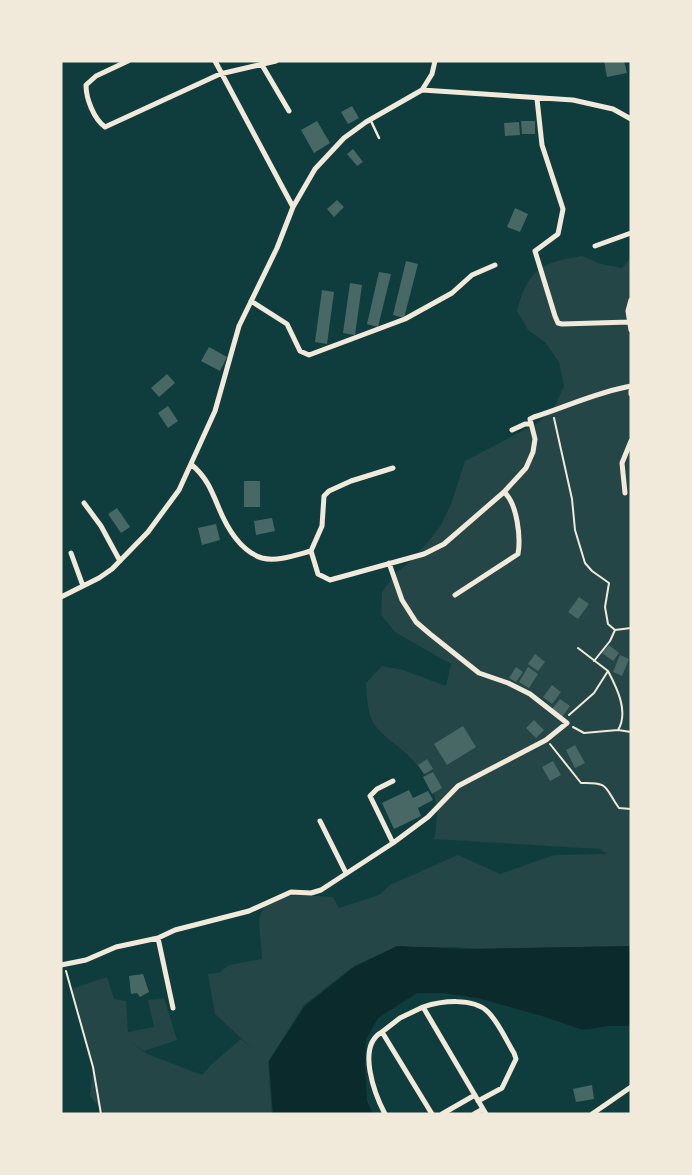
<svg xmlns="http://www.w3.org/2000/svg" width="692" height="1175" font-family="'Work Sans',sans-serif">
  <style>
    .green { fill: #244646 }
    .water { fill: #0a2a2b }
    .building { fill: #486865 }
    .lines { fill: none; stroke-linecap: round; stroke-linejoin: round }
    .path { stroke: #f1e9da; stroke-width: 2 }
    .service { stroke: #f1e9da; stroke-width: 2.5 }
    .minor { stroke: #f1e9da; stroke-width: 5 }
  </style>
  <rect width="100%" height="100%" fill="#0f3d3e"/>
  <path class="green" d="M582,256L601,264L622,268L631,257V946L476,949L456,947H397L354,966L304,1005L268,1062L272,1114H105L90,1096L93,1068L71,989L107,977L114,999L126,1001L128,1032L154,1027L148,1000L164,998L177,1040L144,1051L128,1040L147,1054L202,1075L212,1064L241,1039L256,1052L215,1014L208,974L219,973L229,965L262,959C262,948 258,926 260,916C268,887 312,897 333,897L339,908L379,895L390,885L458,855L500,874L554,855L607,854L600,849L434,839C443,797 431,776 400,748C392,742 383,735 377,728C367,716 367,698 366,683L382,666L403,670L446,686L451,664L395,632L381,615L382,592L395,574L412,560L428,542L441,525L451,504L465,461L538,423L555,406L564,386L559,362L545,342L528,330L517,311C527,271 541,262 582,256Z"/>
  <path class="water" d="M397,946L465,949L631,946V1026H607L583,1030L542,1016L478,998L443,993H417L378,1018L366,1039L365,1063L367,1101L373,1114H273L269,1061L305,1006L354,967Z"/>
  <path class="building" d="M604,61H624L627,73L607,77Z
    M352,106L359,118L348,124L341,112Z
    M317,121L330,143L314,153L301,130Z
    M521,121H535V134H522Z
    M519,122L520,135L505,136L504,123Z
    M353,149L363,162L357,166L347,154Z
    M337,200L344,207L334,217L327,209Z
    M515,208L528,214L520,232L507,227Z
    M406,261L418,264L404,318L393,315Z
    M379,272L391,274L378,327L367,324Z
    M350,283L362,285L355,335L343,333Z
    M322,290L334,292L327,344L315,342Z
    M209,347L227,357L220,371L201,361Z
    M167,374L175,383L159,397L151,388Z
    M168,406L178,421L168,428L158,413Z
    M244,481H260V507H244Z
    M117,508L130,527L121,533L108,514Z
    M272,518L275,531L256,535L254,521Z
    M216,524L220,540L202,545L198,528Z
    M579,597L589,604L578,619L568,612Z
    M609,645L619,653L613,661L602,653Z
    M535,654L545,662L538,671L528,664Z
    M620,655L629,659L622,676L613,672Z
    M516,667L523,672L516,682L509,678Z
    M528,667L538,674L529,688L519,682Z
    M552,685L561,692L552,704L543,697Z
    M560,699L570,706L562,717L552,709Z
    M534,720L544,730L536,738L526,728Z
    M463,726L476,747L447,765L434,744Z
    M575,745L585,763L575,768L566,750Z
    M427,759L433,769L424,774L418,765Z
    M553,761L561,775L550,781L542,767Z
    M433,772L442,788L432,794L423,777Z
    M409,790L413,798L428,791L433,800L418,808L421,816L394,829L382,803Z
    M143,974L149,992L140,997L137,993L131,994L129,976Z
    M592,1085L594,1099L576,1102L573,1089Z"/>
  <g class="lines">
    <path class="path" d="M554,418L572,499L575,530L585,563L592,571L609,583L605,607L608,624L615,630L631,628
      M578,648L608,671
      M594,661L610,641L615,630
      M569,715L594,693L608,671C617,688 629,712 618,730
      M573,727L584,733L618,730L631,732
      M550,744L581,783C611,782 604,788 619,808L631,809
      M66,971L93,1067L101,1114"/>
    <path class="service" d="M371,121L379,138"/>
    <path class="minor" d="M128,61L96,76L86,85C86,99 94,119 105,127L220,74L276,61
      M215,61L293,207
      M262,65L289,111
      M422,90L573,100L613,109L631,119
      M537,99L542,145L563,209L558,234L535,251L555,316L558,323L562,324L630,322
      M595,246L631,233
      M631,300L628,311L631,330
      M251,301L287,324L300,351L309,355L405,319L452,293L472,275L495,265
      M631,391V394
      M512,430L525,424H531L530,419L534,417C566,407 597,392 631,386
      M192,465C206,477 211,489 218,506C226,526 240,551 262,558C277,562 296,555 311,551L318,574L330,580L424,554L444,544L504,492L526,468L533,452L535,439L530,419
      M625,493L622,463L631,441
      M84,503L101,526L120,561
      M311,551L322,526L324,496L329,491L351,481L393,468
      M71,553L83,586
      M455,595L518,554C521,537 517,503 504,492
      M61,597L99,578L112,569L148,532L179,490L215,411L239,326L277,248L293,207L315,169L344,138L366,122L422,90L432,74L435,61
      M393,781L377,789L370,796L393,843
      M320,821L346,873
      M158,938L173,1008
      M61,965L86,960L116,947L158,938L175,930L249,911L291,892L311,893L321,890L393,843L428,817L458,786L546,740L567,723L530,694L508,683L479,673L430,634L416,622L402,600L389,563
      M423,1007C441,1001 473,997 488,1012C499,1023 506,1040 514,1053L516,1059L502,1088L478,1101
      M382,1032C356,1046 375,1095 385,1114
      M432,1114L382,1032L400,1018L423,1007L486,1114
      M442,1114L475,1095
      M474,1114L483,1109
      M592,1114L631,1087"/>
  </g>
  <rect width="692" height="1175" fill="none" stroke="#f1e9da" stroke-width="125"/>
</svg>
